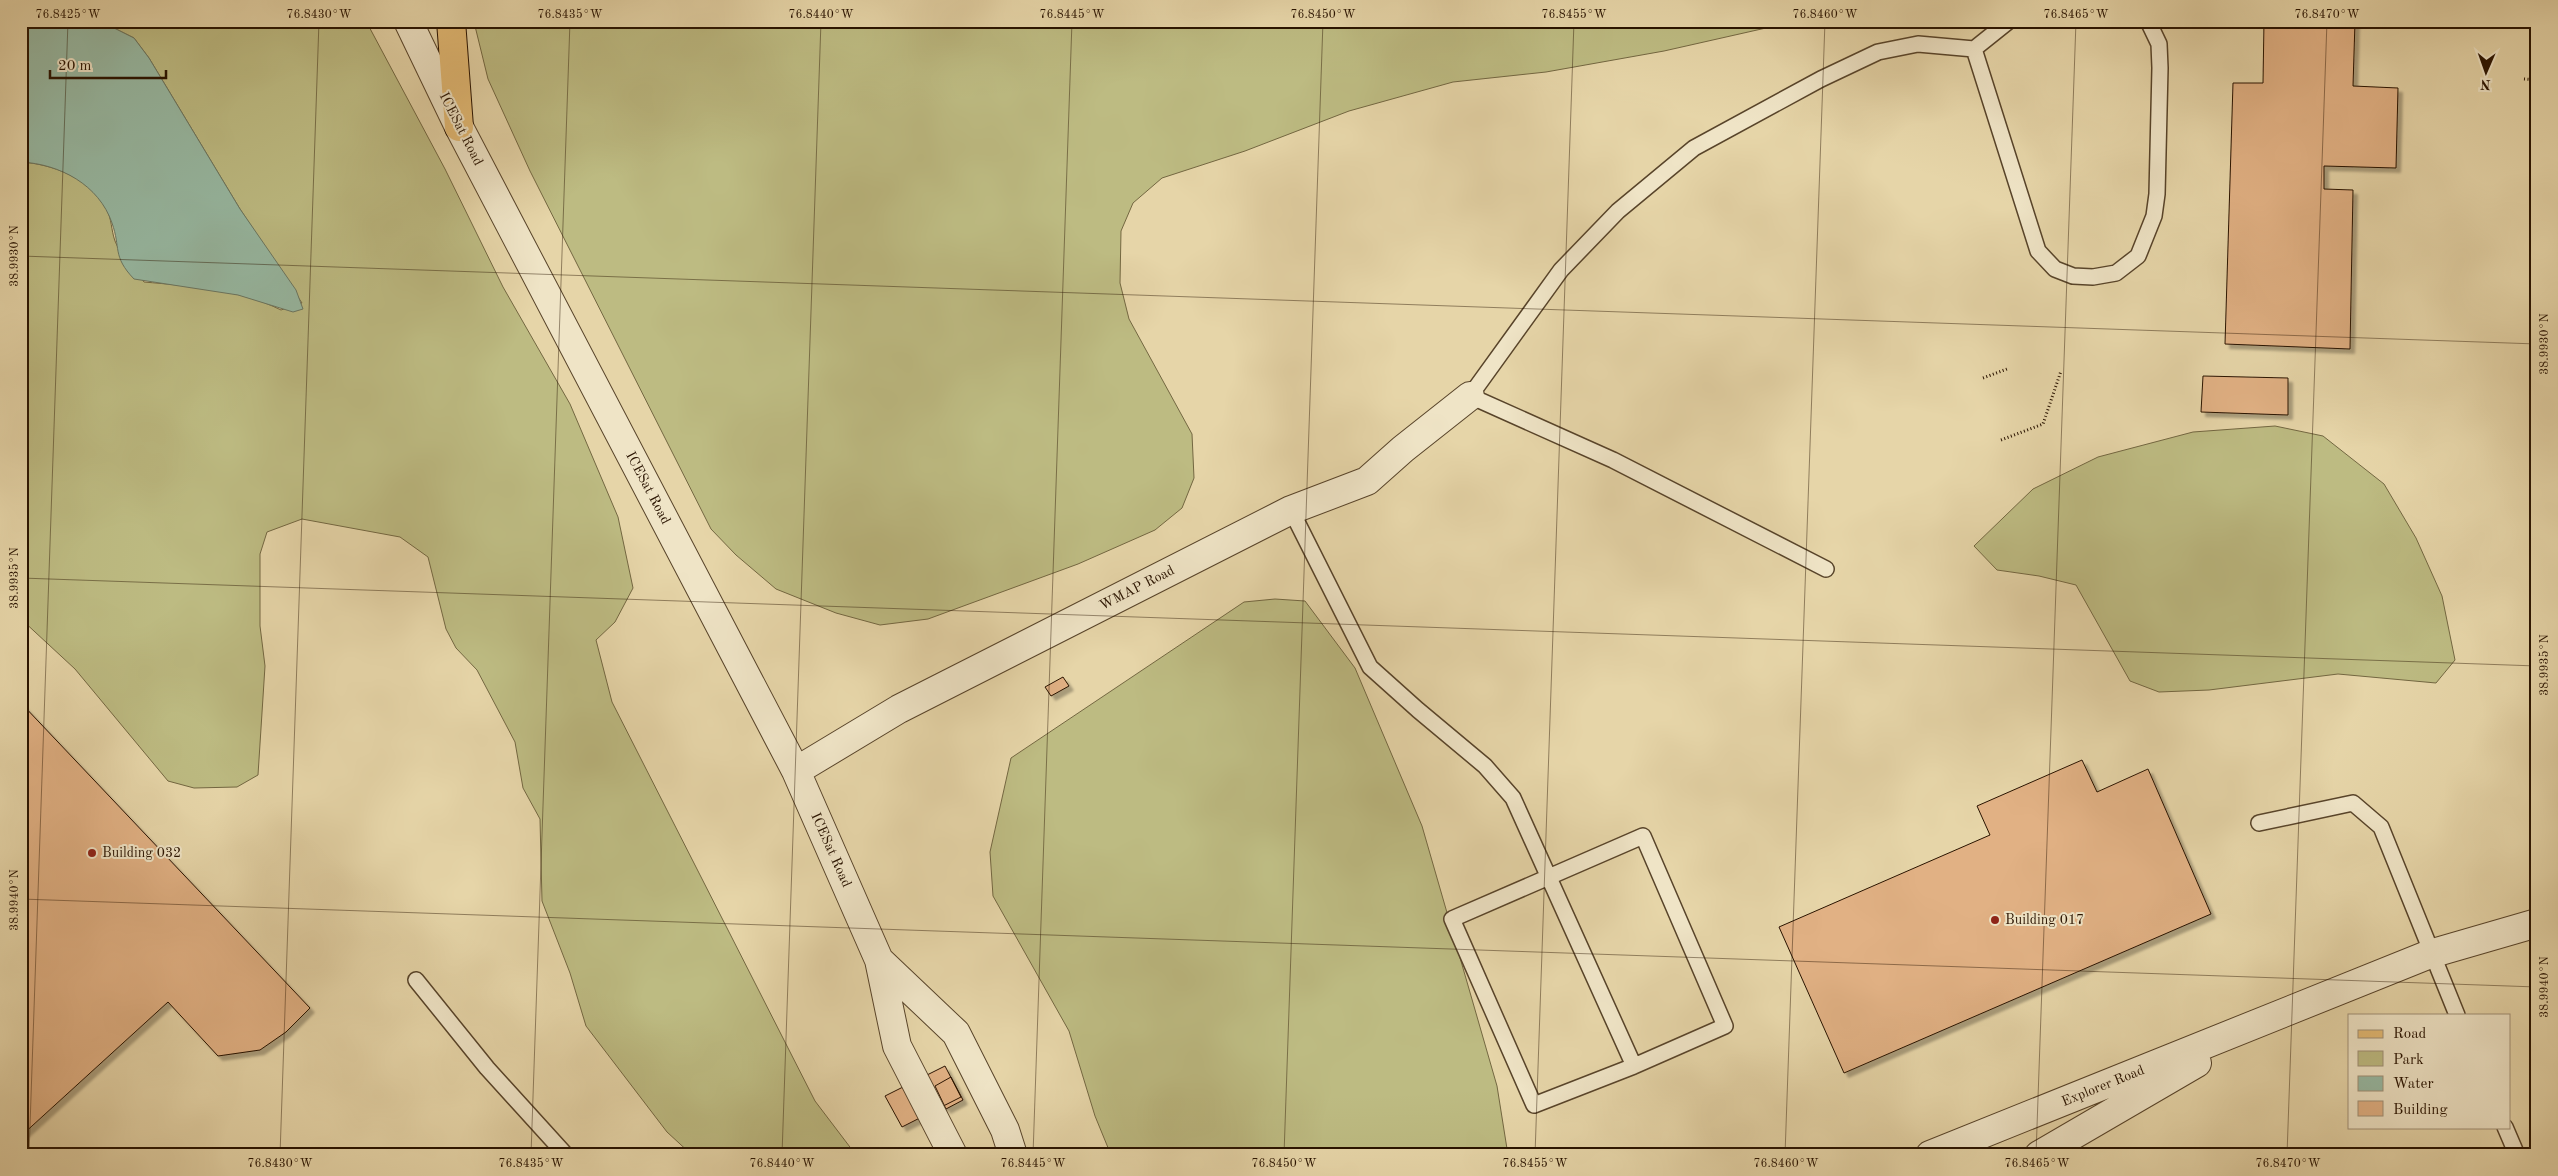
<svg xmlns="http://www.w3.org/2000/svg" width="2558" height="1176" font-family="'Old Standard TT',serif">
  <style>
    .green { fill: #bdbb82; stroke: #736741 }
    .water { fill: #97b9a3; stroke: #6b7762 }
    .building { fill: #e1b184; stroke: #291300; filter: url(#shadow) }
    .lines { fill: none; stroke-linecap: round; stroke-linejoin: round }
    .service-casing { stroke: #58442a; stroke-width: 18 }
    .minor-casing { stroke: #58442a; stroke-width: 30 }
    .primary-casing { stroke: #291300; stroke-width: 30 }
    .path { stroke: #291300; stroke-width: 3; stroke-dasharray: 1 2.5; stroke-linecap: butt }
    .service { stroke: #efe4c6; stroke-width: 15 }
    .minor { stroke: #efe4c6; stroke-width: 28 }
    .primary { stroke: #e3ba74; stroke-width: 28 }
    .ticks { fill: none; stroke: #291300; stroke-width: 1; stroke-opacity: 0.45 }
    .poi-dot { fill: #8f2418; stroke: #efe4c6; stroke-width: 2 }
    .labels { text-anchor: middle; dominant-baseline: central; stroke-width: 4; stroke-linejoin: round; paint-order: stroke }
    .street-label { font-size: 14px; fill: #291300; stroke: #efe4c6 }
    .poi-label { font-size: 14px; fill: #291300; stroke: #efe4c6; text-anchor: start }
    .neatline { fill: none; stroke: #291300; stroke-width: 2 }
    .ticks-label { font-size: 12px; text-anchor: middle; fill: #291300 }
  </style>
  <defs>
    <filter id="shadow"><feDropShadow dx="4.5" dy="4.5" stdDeviation="1" flood-color="#0004"/></filter>
  </defs>
  <rect width="100%" height="100%" fill="#e6d5a8"/>
  <filter id="stains"><feTurbulence type="fractalNoise" baseFrequency=".004" numOctaves="4"/><feColorMatrix values="0 0 0 0 .2 0 0 0 0 .09 0 0 0 0 .02 0 0 0 .5 -.17"/></filter>
  <radialGradient id="worn" r=".72"><stop offset=".6" stop-color="#630" stop-opacity="0"/><stop offset="1" stop-color="#630" stop-opacity=".3"/></radialGradient>
  <path class="green" d="M100,21H366L445,169L503,287L570,404L618,517L633,588L615,622L596,640L612,702L815,1101L856,1155H692L667,1132L586,1026L570,973L542,901L540,819L523,788L515,742L477,670L456,648L446,629L428,557L400,537L302,519L267,532L260,554V626L265,666L258,775L237,787L194,788L168,781L75,669L21,619V162C52,164 90,178 106,208C112,219 111,230 115,241C120,255 135,269 144,282C189,286 239,289 281,310L302,303L240,209L149,58L134,38Z
    M1797,21L1664,51L1546,72L1453,82L1349,111L1245,151L1162,178L1133,203L1121,231L1120,283L1129,319L1192,434L1194,478L1182,508L1155,530L1078,564L928,619L880,625L836,613L776,589L736,555L711,529L530,171L488,79L474,22Z
    M2275,426L2323,436L2384,484L2416,538L2442,596L2455,660L2436,683L2338,674L2209,690L2159,692L2130,681L2076,585L2039,576L1997,570L1974,546L2033,489L2098,457L2193,432Z
    M1275,599L1305,601L1355,668L1422,826L1497,1086L1508,1155H1111L1095,1116L1069,1031L993,896L990,852L1011,758L1244,602Z"/>
  <path class="water" d="M21,21H100L134,38L149,58L240,209L296,290L303,309L293,312L238,295L134,279C112,256 121,248 112,223C99,185 60,164 21,162Z"/>
  <path class="building" d="M2264,21H2355L2353,86L2398,88L2396,168L2324,166V189L2353,190L2350,349L2225,344L2233,83H2263Z
    M2203,376L2288,378V415L2201,412Z
    M1063,677L1069,686L1051,696L1045,687Z
    M21,703L310,1008L286,1032L260,1050L218,1056L168,1002L21,1136Z
    M2082,760L2097,792L2148,769L2211,914L1844,1073L1779,927L1990,835L1977,806Z
    M945,1066L961,1097L902,1127L885,1096Z
    M951,1077L963,1100L946,1109L935,1086Z"/>
  <g class="lines">
    <defs>
      <path id="service" d="M1974,49L2038,251L2055,269L2073,276L2093,277L2116,273L2138,256L2154,216L2157,194L2160,68L2159,44L2148,21
        M1291,510L1370,667L1418,710L1485,766L1513,798L1634,1066
        M1826,569L1613,460L1470,396L1561,270L1618,211L1694,148L1821,79L1878,52L1918,44L1974,49L2009,21
        M2259,823L2353,803L2381,827L2457,1015
        M1643,836L1725,1026L1634,1066L1534,1105L1452,919Z
        M416,980L487,1068L566,1155
        M2505,1127L2517,1155"/>
      <path id="minor" d="M408,21L459,127L796,771L879,960L897,1046L953,1155
        M796,771L899,709L1291,510L1367,481L1403,449L1470,396
        M879,960L956,1033L1005,1130L1013,1155
        M1930,1155L2430,954L2537,923
        M2039,1155L2197,1063"/>
      <path id="primary" d="M451,21L459,127"/>
    </defs>
    <use href="#service" class="service-casing"/>
    <use href="#minor" class="minor-casing"/>
    <use href="#primary" class="primary-casing"/>
    <path class="path" d="M2524,79L2537,80
      M1983,378L2007,369
      M2001,440L2043,424L2061,371"/>
    <use href="#service" class="service"/>
    <use href="#minor" class="minor"/>
    <use href="#primary" class="primary"/>
  </g>
  <path class="ticks" d="M2500,21L2537,23M21,256L2537,344M21,578L2537,666M21,899L2537,987M29,1155L68,21M280,1155L319,21M531,1155L570,21M782,1155L821,21M1033,1155L1072,21M1284,1155L1323,21M1535,1155L1574,21M1785,1155L1825,21M2036,1155L2076,21M2287,1155L2327,21"/>
  <g class="poi-dot">
    <circle cx="92" cy="853" r="5"/>
    <circle cx="1995" cy="920" r="5"/>
  </g>
  <g class="labels">
    <g class="street-label">
      <text transform="translate(461 129) rotate(63)">ICESat Road</text>
      <text transform="translate(648 488) rotate(62)">ICESat Road</text>
      <text transform="translate(1137 588) rotate(-27)">WMAP Road</text>
      <text transform="translate(831 850) rotate(66)">ICESat Road</text>
      <text transform="translate(2103 1086) rotate(-22)">Explorer Road</text>
    </g>
    <g class="poi-label">
      <text x="102" y="853">Building 032</text>
      <text x="2005" y="920">Building 017</text>
    </g>
  </g>
  <rect width="2558" height="1176" fill="none" stroke="#e6d5a8" stroke-width="55"/>
  <rect x="2348" y="1014" width="162" height="115" fill="#efe4c6" stroke="#a09077"/>
  <rect x="2358" y="1030" width="25" height="8" fill="#e3ba74" stroke="#a09077"/>
  <text x="2393" y="1038" font-size="15" fill="#291300">Road</text>
  <rect x="2358" y="1051" width="25" height="15" fill="#bdbb82" stroke="#a09077"/>
  <text x="2393" y="1064" font-size="15" fill="#291300">Park</text>
  <rect x="2358" y="1076" width="25" height="15" fill="#97b9a3" stroke="#a09077"/>
  <text x="2393" y="1088" font-size="15" fill="#291300">Water</text>
  <rect x="2358" y="1101" width="25" height="15" fill="#e1b184" stroke="#a09077"/>
  <text x="2393" y="1114" font-size="15" fill="#291300">Building</text>
  <g transform="translate(2486 72) rotate(182)" stroke="#efe4c6" stroke-width="4" paint-order="stroke">
  <path d="M0-4L9 19L0 12L-9 19Z" fill="#291300"/>
  <text y="-8" font-size="14" font-weight="bold" text-anchor="middle" fill="#291300">N</text>
  </g>
  <path d="M50 70v8h116v-8" fill="none" stroke="#291300" stroke-width="2.5"/>
  <text x="58" y="70" font-size="15" fill="#291300" stroke="#efe4c6" stroke-width="4" paint-order="stroke">20 m</text>
  <rect x="28" y="28" width="2502" height="1120" class="neatline"/>
  <g class="ticks-label">
    <text x="68" y="18">76.8425°W</text>
    <text x="319" y="18">76.8430°W</text>
    <text x="570" y="18">76.8435°W</text>
    <text x="821" y="18">76.8440°W</text>
    <text x="1072" y="18">76.8445°W</text>
    <text x="1323" y="18">76.8450°W</text>
    <text x="1574" y="18">76.8455°W</text>
    <text x="1825" y="18">76.8460°W</text>
    <text x="2076" y="18">76.8465°W</text>
    <text x="2327" y="18">76.8470°W</text>
    <text transform="translate(14 256) rotate(-90)" y="4">38.9930°N</text>
    <text transform="translate(2544 344) rotate(-90)" y="4">38.9930°N</text>
    <text transform="translate(14 578) rotate(-90)" y="4">38.9935°N</text>
    <text transform="translate(2544 665) rotate(-90)" y="4">38.9935°N</text>
    <text transform="translate(14 900) rotate(-90)" y="4">38.9940°N</text>
    <text transform="translate(2544 987) rotate(-90)" y="4">38.9940°N</text>
    <text x="280" y="1167">76.8430°W</text>
    <text x="531" y="1167">76.8435°W</text>
    <text x="782" y="1167">76.8440°W</text>
    <text x="1033" y="1167">76.8445°W</text>
    <text x="1284" y="1167">76.8450°W</text>
    <text x="1535" y="1167">76.8455°W</text>
    <text x="1786" y="1167">76.8460°W</text>
    <text x="2037" y="1167">76.8465°W</text>
    <text x="2288" y="1167">76.8470°W</text>
  </g>
  <rect width="100%" height="100%" filter="url(#stains)"/>
  <rect width="100%" height="100%" fill="url(#worn)"/>
</svg>
